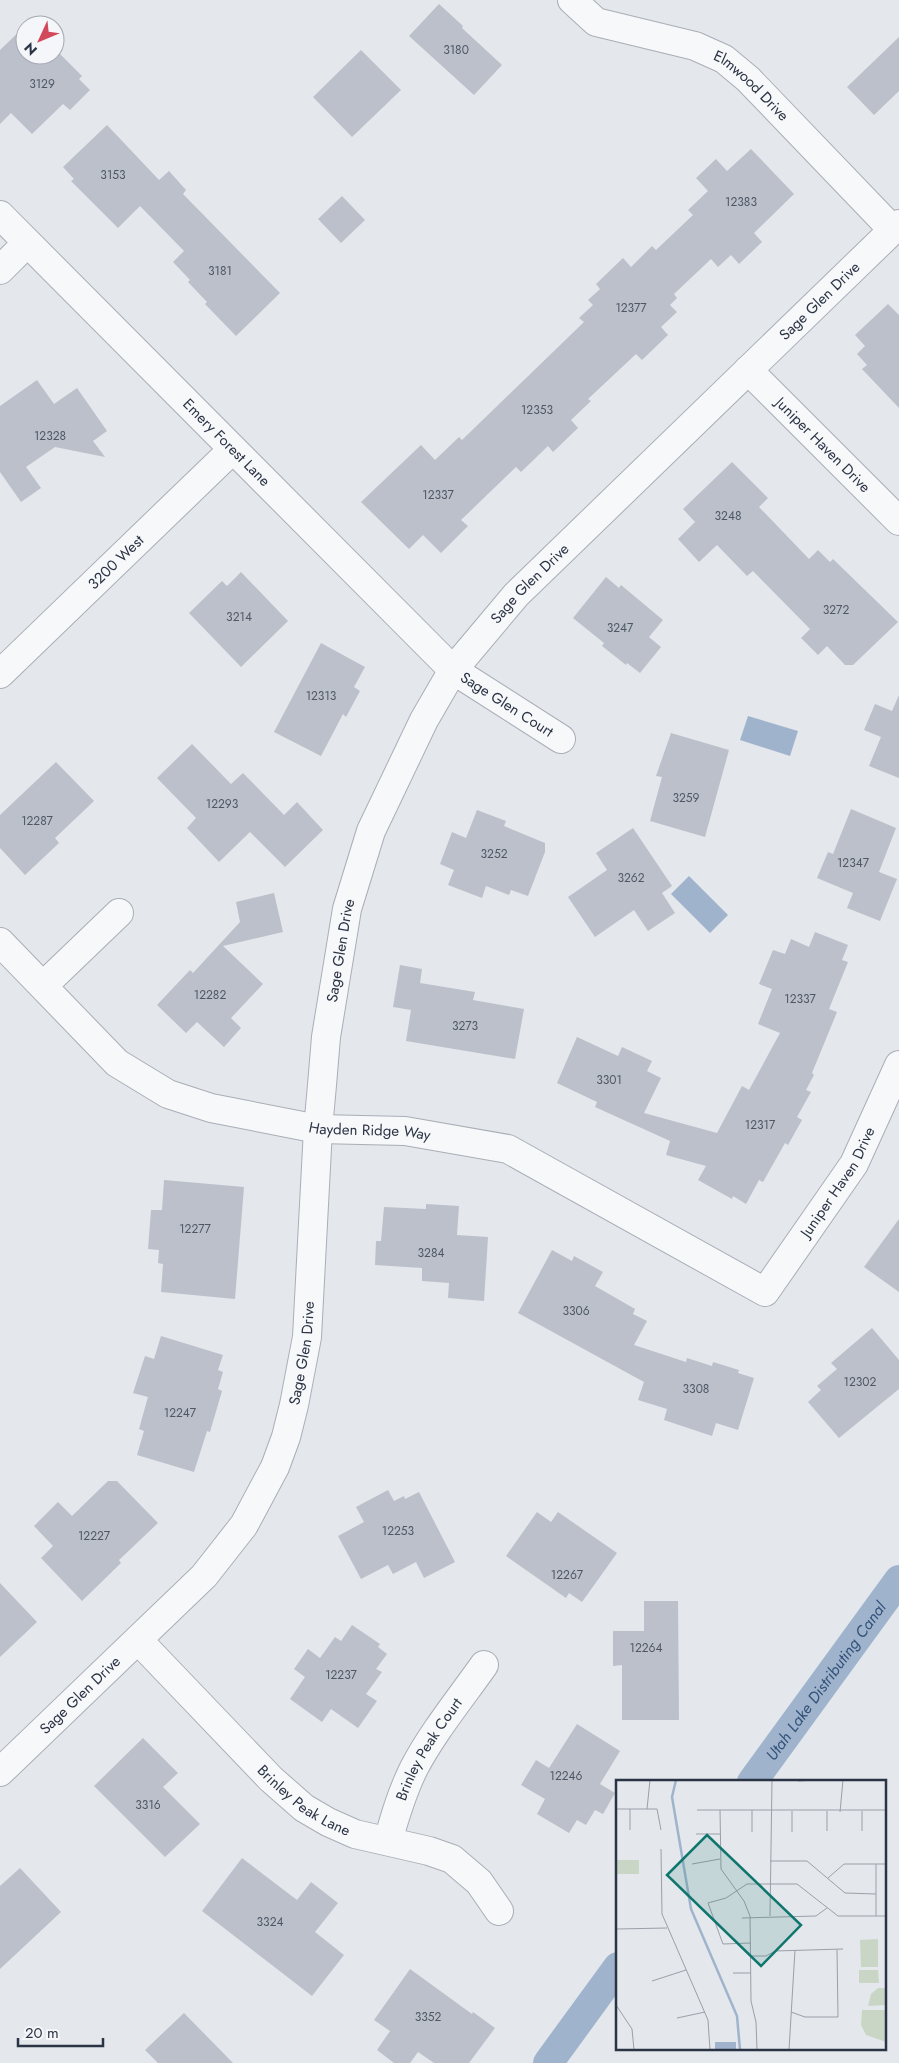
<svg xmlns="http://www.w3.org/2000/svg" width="899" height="2063" font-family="Jost,sans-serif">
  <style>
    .water { fill: #9fb4cc }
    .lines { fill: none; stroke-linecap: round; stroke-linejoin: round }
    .canal { stroke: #9fb4cc; stroke-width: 30 }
    .building { fill: #bbc0ca }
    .street-casing { stroke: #a9aeb7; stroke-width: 30 }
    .street { stroke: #f7f8fa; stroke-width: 28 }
    .labels { text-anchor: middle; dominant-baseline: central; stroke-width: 5; stroke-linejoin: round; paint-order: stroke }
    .number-label { font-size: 12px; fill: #4f5766 }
    .street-label { font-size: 15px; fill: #2b3445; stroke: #f4f6f9 }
    .water-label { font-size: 16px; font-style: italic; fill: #34527a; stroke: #f4f6f9 }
    .inset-river { fill: none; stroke: #9fb4cc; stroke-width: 2.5 }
    .inset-road { fill: none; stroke: #9a9fa9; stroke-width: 1 }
    .view { fill: #0f766e; fill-opacity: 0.15; stroke: #0f766e; stroke-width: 2.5 }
    .inset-edge { fill: none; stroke: #2b3445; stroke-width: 2.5 }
  </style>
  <rect width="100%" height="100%" fill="#e4e7ec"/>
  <path class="water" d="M748,716L798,731L790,756L740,740Z
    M689,876L728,915L710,933L671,894Z"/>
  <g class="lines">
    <g class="canal">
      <path id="s1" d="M752,1782L899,1580"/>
      <path d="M548,2063L618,1967"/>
    </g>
  </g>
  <path class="building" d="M439,4L463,26L462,28L502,65L474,95L409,36Z
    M25,26V55H55V49L82,76L79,79L90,90L70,110L63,104L32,134L11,113L0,124V50Z
    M899,37V91L874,115L847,87Z
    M361,50L401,90L352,137L313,97Z
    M107,125L159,180L169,171L186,190L183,194L280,293L236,336L205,304L207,302L188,282L190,280L173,262L184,251L140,206L118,228L71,181L74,179L63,167Z
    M751,149L794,194L754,233L762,242L739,264L731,255L718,267L711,259L674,294L677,298L670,305L677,312L661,327L668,335L642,360L636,354L588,399L591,401L571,420L578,428L553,452L548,446L521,472L516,467L461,520L468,526L441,553L423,535L409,549L361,502L421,445L435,460L459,437L462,440L584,322L579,318L593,305L588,300L600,289L596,284L623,258L631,267L652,246L656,250L693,215L688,210L708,191L696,178L716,159L727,171Z
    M342,196L365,220L341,243L318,219Z
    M888,304L899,315V408L862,369L867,365L857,354L865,346L855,335Z
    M37,380L54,404L77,388L107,431L93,441L105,457L55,447L26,467L41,488L21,502L0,472V406Z
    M732,462L768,498L759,507L809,559L818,550L830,562L833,559L898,622L853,665H845L827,646L818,655L801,638L810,629L753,571L747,576L717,545L699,562L678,539L695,522L683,509Z
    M241,572L288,621L241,667L189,613L222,581L227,586Z
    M606,577L619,588L621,585L663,620L649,637L661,647L640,673L627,663L626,665L602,646L604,643L573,618Z
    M321,643L365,667L354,687L360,691L346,717L343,714L321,756L274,732Z
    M899,695V778L869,766L881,737L864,730L875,704L892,711Z
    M671,733L729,750L705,837L650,821L662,777L656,776Z
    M192,744L231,784L243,773L284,815L297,802L323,830L285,867L250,832L219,862L187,828L196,818L157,778Z
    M56,762L94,801L55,838L59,843L25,875L0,848V815Z
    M851,809L896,828L879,872L897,879L880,921L847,908L853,893L817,878L828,852L833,854Z
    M477,810L506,821L504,826L545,843V852L528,896L511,890L509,895L486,886L482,898L448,885L454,870L440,864L452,832L466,838Z
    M633,828L672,886L662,893L675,913L648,931L634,910L595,937L568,897L607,870L596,853Z
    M274,893L283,932L223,946L263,984L231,1018L241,1028L224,1047L197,1022L186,1033L157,1005L190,970L193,973L240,922L236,902Z
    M815,932L848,945L842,960L848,962L829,1009L837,1012L812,1073L814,1075L806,1090L811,1092L797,1117L802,1120L788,1145L785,1143L763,1182L759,1180L746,1204L733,1196L732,1199L698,1180L706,1166L666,1155L670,1141L595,1107L597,1102L557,1083L577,1037L618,1056L622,1047L652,1061L647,1071L661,1078L644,1113L717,1133L742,1086L749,1090L780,1033L758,1024L772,989L759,984L773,950L785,954L791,939L809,947Z
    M400,965L422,969L420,983L475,992L473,1000L524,1009L515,1059L406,1041L411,1010L393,1007Z
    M164,1180L244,1187L235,1299L161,1292L163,1264L158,1263L159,1250L148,1249L151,1210H162Z
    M426,1204L459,1206L457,1235L488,1237L484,1301L448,1298L449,1283L422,1281V1268L375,1265L376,1241H381L384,1207L426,1209Z
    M899,1219V1292L864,1267Z
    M552,1250L572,1261L574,1256L603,1272L595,1286L635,1309L633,1314L647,1321L634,1345L686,1362L687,1358L712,1366L713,1362L739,1370L738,1373L754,1378L738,1430L716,1423L712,1436L664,1420L667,1409L638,1400L644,1382L518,1313Z
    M872,1328L899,1360V1389L839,1438L808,1402L821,1390L817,1386L837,1369L831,1363Z
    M161,1336L223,1355L218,1370L223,1372L218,1389L222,1391L210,1432L207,1431L194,1472L137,1455L144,1431L139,1429L148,1397L133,1393L145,1356L154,1359Z
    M108,1481H117L158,1523L119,1560L121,1563L82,1601L41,1558L53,1546L34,1526L58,1502L72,1516Z
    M388,1490L394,1501L404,1496L405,1499L419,1492L455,1562L424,1578L416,1562L393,1574L388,1565L361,1579L338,1536L364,1522L356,1507Z
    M537,1512L551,1522L558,1512L617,1553L582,1602L569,1593L566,1598L506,1556Z
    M0,1583L37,1622L0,1657Z
    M644,1601H678L679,1720H622V1665L613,1666V1631H644Z
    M352,1625L380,1644L378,1647L387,1654L376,1669L382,1672L366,1694L377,1701L358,1728L331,1709L322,1722L290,1699L305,1677L294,1669L308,1649L320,1658L335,1637L341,1641Z
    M577,1724L620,1751L600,1784L615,1793L603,1814L595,1810L586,1825L577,1820L569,1833L537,1814L545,1799L521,1785L536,1760L549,1768Z
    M143,1738L178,1773L163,1787L200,1824L165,1857L94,1786Z
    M242,1858L297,1900L311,1882L338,1903L315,1932L344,1955L312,1996L202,1911Z
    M20,1868L61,1912L0,1969V1886Z
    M410,1969L472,2014L473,2012L495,2028L469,2063H434L418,2052L410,2063H394L377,2050L390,2031L374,2020Z
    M184,2013L233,2063H158L145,2050Z"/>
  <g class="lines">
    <defs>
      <g id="street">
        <path id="s2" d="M572,0L596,22L695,46L724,59L748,79L893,230"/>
        <path id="s3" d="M0,215L453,670L561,739"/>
        <path d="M0,270L27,243"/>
        <path id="s4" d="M748,370L899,521"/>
        <path id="s5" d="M0,674L232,450"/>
        <path id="s6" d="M0,942L117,1063L168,1094L211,1108L318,1129L405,1131L508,1149L765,1292L854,1164L899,1065"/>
        <path d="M44,985L119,913"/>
        <path id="s7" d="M138,1640L271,1779L304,1808L328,1822L355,1834L429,1851L452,1859L479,1882L499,1911"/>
        <path id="s8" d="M0,1772L204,1576L244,1525L275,1467L286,1437L294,1405L307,1337L318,1129L322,1085L326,1037L347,909L371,831L424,720L453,670L516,595L899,224"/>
        <path id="s9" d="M388,1841C395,1816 402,1792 414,1768C433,1732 460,1699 484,1665"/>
      </g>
    </defs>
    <use href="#street" class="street-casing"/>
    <use href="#street" class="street"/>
  </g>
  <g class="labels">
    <g class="number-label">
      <text x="456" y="50">3180</text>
      <text x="42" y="84">3129</text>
      <text x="113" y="175">3153</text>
      <text x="741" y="202">12383</text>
      <text x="220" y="271">3181</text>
      <text x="631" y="308">12377</text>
      <text x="537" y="410">12353</text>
      <text x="50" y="436">12328</text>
      <text x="438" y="495">12337</text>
      <text x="728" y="516">3248</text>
      <text x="836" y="610">3272</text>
      <text x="239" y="617">3214</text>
      <text x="620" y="628">3247</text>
      <text x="321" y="696">12313</text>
      <text x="686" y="798">3259</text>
      <text x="222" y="804">12293</text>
      <text x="37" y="821">12287</text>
      <text x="494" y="854">3252</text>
      <text x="853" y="863">12347</text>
      <text x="631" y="878">3262</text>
      <text x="210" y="995">12282</text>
      <text x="800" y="999">12337</text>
      <text x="465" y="1026">3273</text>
      <text x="609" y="1080">3301</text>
      <text x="760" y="1125">12317</text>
      <text x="195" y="1229">12277</text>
      <text x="431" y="1253">3284</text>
      <text x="576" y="1311">3306</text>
      <text x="860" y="1382">12302</text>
      <text x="696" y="1389">3308</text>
      <text x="180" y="1413">12247</text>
      <text x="398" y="1531">12253</text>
      <text x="94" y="1536">12227</text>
      <text x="567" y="1575">12267</text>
      <text x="646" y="1648">12264</text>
      <text x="341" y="1675">12237</text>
      <text x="566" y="1776">12246</text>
      <text x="148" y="1805">3316</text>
      <text x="270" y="1922">3324</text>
      <text x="428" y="2017">3352</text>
    </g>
    <g class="street-label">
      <text stroke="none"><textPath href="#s2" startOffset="204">Elmwood Drive</textPath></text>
      <text stroke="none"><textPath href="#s8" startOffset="1761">Sage Glen Drive</textPath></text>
      <text stroke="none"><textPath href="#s3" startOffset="321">Emery Forest Lane</textPath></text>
      <text stroke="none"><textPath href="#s4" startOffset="106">Juniper Haven Drive</textPath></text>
      <text stroke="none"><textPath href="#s5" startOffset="161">3200 West</textPath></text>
      <text stroke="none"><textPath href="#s8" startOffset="1356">Sage Glen Drive</textPath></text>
      <text stroke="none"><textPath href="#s3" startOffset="706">Sage Glen Court</textPath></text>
      <text stroke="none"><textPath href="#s8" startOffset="936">Sage Glen Drive</textPath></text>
      <text stroke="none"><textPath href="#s6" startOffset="434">Hayden Ridge Way</textPath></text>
      <text stroke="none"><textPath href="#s6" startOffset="1000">Juniper Haven Drive</textPath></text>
      <text stroke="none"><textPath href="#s8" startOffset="531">Sage Glen Drive</textPath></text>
      <text stroke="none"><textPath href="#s8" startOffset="111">Sage Glen Drive</textPath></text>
      <text stroke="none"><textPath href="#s9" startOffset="101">Brinley Peak Court</textPath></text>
      <text stroke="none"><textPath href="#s7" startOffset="232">Brinley Peak Lane</textPath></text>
    </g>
    <g class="water-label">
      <text stroke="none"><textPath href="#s1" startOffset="125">Utah Lake Distributing Canal</textPath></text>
    </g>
  </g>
  <g transform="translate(616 1780)">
    <rect width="270" height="270" fill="#e4e7ec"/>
    <path d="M0,80H23V94H0ZM262,159V187H245L244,160ZM243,190H262L263,203H243ZM262,208H270V225L252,226L255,214ZM246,230H270V262L250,255L245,245Z" fill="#c9d6c5"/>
    <path d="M99,262H120V270H99Z" fill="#9fb4cc"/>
    <path class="inset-river" d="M60,0L56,17L75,129L121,236L124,270"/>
    <path class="inset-road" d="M182,1L201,0M0,29H41L45,50M31,29L34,0M81,30H270M104,30L105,89L128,121L134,136L135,221L140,242L141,270M136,30V52M176,31V52M211,31V51M246,31V51M224,32L227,0M14,50V29M80,54H104M45,69L46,134L92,240L94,270M154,81H191L229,113L260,114M76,84L104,79M212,98L228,84H270M154,136L156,0M260,136V84M126,138L200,136L211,128M0,149L51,148M135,163L107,164L92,123L110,118L131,104H181L222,136H270M135,176H150L159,171L227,169M117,193H135M36,201L70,190M0,225L16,249L18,270M175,232L189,237H222L221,170M61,238L89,232M173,270L179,170"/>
    <path class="view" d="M91,55L185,145L145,186L51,95Z"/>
    <rect width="270" height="270" class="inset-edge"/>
  </g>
  <g transform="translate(40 40) rotate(226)"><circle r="24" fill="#f4f6f9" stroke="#a4a8b1"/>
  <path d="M0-4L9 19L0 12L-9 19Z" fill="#d1495b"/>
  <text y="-8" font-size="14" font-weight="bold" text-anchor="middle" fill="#2b3445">N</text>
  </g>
  <path d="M18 2038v8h85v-8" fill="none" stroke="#2b3445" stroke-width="2.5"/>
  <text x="25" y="2038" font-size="15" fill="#2b3445" stroke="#f4f6f9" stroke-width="4" paint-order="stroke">20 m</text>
</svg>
